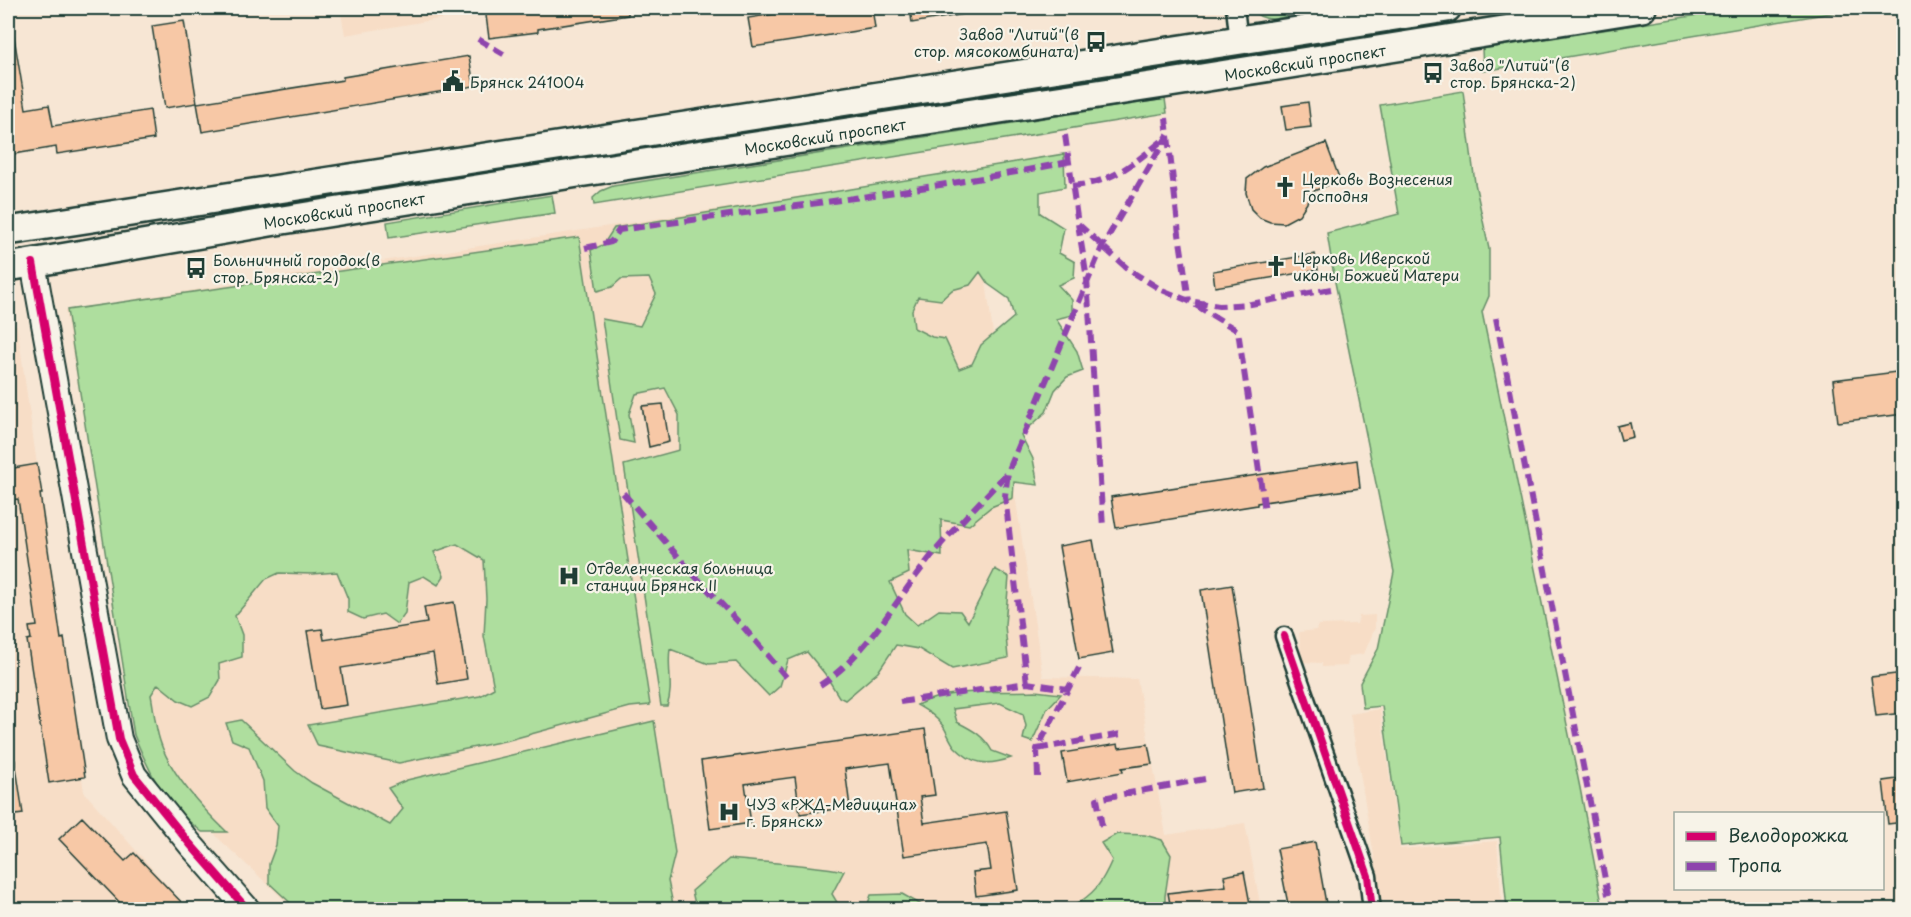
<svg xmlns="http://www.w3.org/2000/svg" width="1911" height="917" font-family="'Playpen Sans',sans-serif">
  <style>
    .built { fill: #f7ddc6 }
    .green { fill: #aede9e; stroke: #668e69; stroke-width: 1.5; fill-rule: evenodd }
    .building { fill: #f7c8a6; stroke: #1f3d34; stroke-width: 1.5 }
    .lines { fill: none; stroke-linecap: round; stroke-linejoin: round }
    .street-casing { stroke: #1f3d34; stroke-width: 21 }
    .secondary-casing { stroke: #1f3d34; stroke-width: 28 }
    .primary-casing { stroke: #1f3d34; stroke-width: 32 }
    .street { stroke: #f7f3e8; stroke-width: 16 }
    .secondary { stroke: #f7f3e8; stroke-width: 24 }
    .primary { stroke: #f7f3e8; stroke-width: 27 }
    .quiet { stroke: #8e44ad; stroke-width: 6; stroke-dasharray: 12 6; stroke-linecap: butt }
    .cycleway-casing { stroke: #f7f3e8; stroke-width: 11 }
    .cycleway { stroke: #d6006c; stroke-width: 8 }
    .labels { text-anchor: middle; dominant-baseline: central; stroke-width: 4.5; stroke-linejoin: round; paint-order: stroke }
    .poi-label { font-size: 15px; fill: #1f3d34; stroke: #f7f3e8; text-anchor: start }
    .street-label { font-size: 15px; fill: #1f3d34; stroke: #f7f3e8 }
  </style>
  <rect width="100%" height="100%" fill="#f7e6d4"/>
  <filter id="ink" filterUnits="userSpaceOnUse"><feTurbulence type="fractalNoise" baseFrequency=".0167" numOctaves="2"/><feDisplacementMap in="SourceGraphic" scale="12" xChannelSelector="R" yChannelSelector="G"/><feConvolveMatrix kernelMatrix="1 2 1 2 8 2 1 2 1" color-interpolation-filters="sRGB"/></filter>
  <g filter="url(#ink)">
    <path class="built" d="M340,8H461L462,15L345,35Z
      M971,170L1012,475L1043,677L1137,679L1166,835L1245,823L1261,909H294L218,838L154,753L132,701L65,310Z
      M17,325L84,792L188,909H8V327Z
      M1375,615V628L1364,654L1349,656L1347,666L1322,667V663L1302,662L1299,632L1316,630L1318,625L1357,624L1359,616Z
      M1380,709L1400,849L1497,841L1502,909H1383L1350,714Z"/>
    <path class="green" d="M1250,8H1298C1285,21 1263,24 1250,8Z
      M1743,8H1861L1483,71L1482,49Z
      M1463,91L1475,183L1489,249V296L1482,312L1580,788L1603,909H1507L1500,837L1401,846L1382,706L1363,708L1360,683L1378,649L1394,572L1335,282L1327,233L1399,214L1380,105Z
      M1165,99L1167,113L594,205L593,198L601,191L613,186Z
      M1064,154L1065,187L1040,192V213L1064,228L1059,253L1075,262L1074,278L1058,285L1072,300V315L1056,319L1077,351L1083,371L1067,377L1055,390L1046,412L1021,435L1033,459L1038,485L1014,482L1013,498L991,507L969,525L941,520L942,556L907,550L909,573L890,582L905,614L917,625L939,610L960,611L968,622L995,569L1009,577L1005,625L1008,658L952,669L919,649L896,645L878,672L845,700L839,697L825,674L807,652L788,660L780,686L769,696L736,662L709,664L670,649C667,668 674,688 667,706H661L624,465L679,450V415L665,388L636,394L629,414L634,443L620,440L602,319L640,326L656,294L649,278L621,279L612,287L597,291L591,250L603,245L614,228ZM980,272L988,284L1009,299L1014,317L981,345L972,364L959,369L945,339L932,337L914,328L912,310L918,297L941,300L952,290L970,285Z
      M552,195L555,213L389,238L387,222Z
      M579,237L650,705L630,707L509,740L399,763L318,746L308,725L480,696L494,688L484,636L486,599L484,560L457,544L434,552L444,576L438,585L424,576L409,582L405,613L397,624L383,614L363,619L348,612V599L337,572L312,574L279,573L266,579L235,616L242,635V657L219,664L220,680L210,697L192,706L178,700L158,684L151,695C154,710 155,726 160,741C170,773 203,809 227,832H202C163,802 152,778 134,735L67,310Z
      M1035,691L1061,694L1047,709L1032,742L1023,739L1026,726L1023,714L1000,703L953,709L957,722C973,730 984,736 992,751L1011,758C988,766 972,765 955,747C950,741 947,732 943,726C936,716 927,711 917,705C952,687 996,693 1035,691Z
      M241,720L295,771L312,783L390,825L403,809L388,788L407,780L654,721L675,853L668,881L674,909H297L269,883V864L276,845L278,826L265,808L263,781L249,747L232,740L226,723Z
      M1117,834L1145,835L1162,840L1171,855L1165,896V909H1017C1032,897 1053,904 1071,907C1094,895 1102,883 1112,860L1101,843Z
      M729,859C767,863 806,864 844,871L832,894L841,909H696L692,891Z
      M902,894L929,909H866L871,895Z"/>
    <path class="building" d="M485,8H628V15L538,29V32L489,38Z
      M812,8H872L875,28L753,47L748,18Z
      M910,8H964V14L912,23Z
      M184,21L197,103L165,108L152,26Z
      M14,37L26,109L49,105L53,126L150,110L154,139L57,154L56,147L8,155V38Z
      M469,56L474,86L202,132L197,103L343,80V77Z
      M1308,102L1311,127L1286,130L1282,106Z
      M1326,143L1340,180L1309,193L1307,203L1299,215L1284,223L1270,222L1260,218L1251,209L1246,193L1247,179L1263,167Z
      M1315,254L1318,270L1215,287L1213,271Z
      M1904,371V414L1838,422L1833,380Z
      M663,404L669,442L649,447L642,406Z
      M1630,423L1633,437L1621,440L1617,426Z
      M1357,460L1360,488L1257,503V505L1116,528L1111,497Z
      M37,464L42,494H40L61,639L64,638L85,777L49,783L27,640L31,639L29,627L37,626L18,499L8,500V469Z
      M1093,540L1113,653L1079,659L1059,546Z
      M1232,585L1263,788L1232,793L1201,590Z
      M454,602L467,679L438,684L433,653L341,668L347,705L320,709L307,631L322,629L324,640L427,623L424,607Z
      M1904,673V713L1876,716L1871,677Z
      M925,729L935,795L920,797L924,823L1006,811L1018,890L976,896L973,872L991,870L987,844L904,856L890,763L845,769L850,807L800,814L795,777L745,784L751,823L710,829L701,761Z
      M1118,744L1119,748L1148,744L1152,764L1122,768L1123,772L1067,782L1062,753Z
      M8,760H15L23,814L8,816Z
      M1904,778V822L1888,824L1883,781Z
      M82,817L125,861L134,853L188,909H126L59,839Z
      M1315,842L1327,909H1289L1277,849Z
      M1244,872L1251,909H1229L1227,903L1184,909H1171L1168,893L1226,886L1224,876Z"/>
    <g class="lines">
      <defs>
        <path id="street" d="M1235,8L1239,41
          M1311,8L1313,29
          M1284,636L1368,876L1372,910"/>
        <path id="secondary" d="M33,263L119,739L134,775L190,844L248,910"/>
        <path id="primary" d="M8,231L1447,8
          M8,267L270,222L572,174L1170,83L1642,8"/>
      </defs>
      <use href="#street" class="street-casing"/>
      <use href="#secondary" class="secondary-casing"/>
      <use href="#primary" class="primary-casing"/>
      <use href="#street" class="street"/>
      <use href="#secondary" class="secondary"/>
      <use href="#primary" class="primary"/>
      <path class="quiet" d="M478,39L505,55
        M1166,118L1179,234L1189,301
        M1065,135L1078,224L1129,270L1160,289L1189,301L1238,331L1265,511
        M1072,186C1112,183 1133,164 1163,140
        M1078,224L1087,279L1103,527
        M585,248L611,242L619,230C769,209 920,192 1068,162
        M1195,302L1219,306L1251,304L1331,289
        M1496,318L1611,910
        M623,493L694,575L745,629L787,678
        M1027,683L1005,496L1008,472L1102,247L1168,135
        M820,685C864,657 891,608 922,568C948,533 979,504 1008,472
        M900,702L1027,683L1068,689
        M1037,749L1121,734
        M1038,777L1037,749L1079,668
        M1102,826L1097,799L1205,779"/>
      <defs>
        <path id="cycleway" d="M33,263L119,739L134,775L190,844L248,910
          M1284,636L1368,876L1372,910"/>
      </defs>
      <use href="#cycleway" class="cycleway-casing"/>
      <use href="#cycleway" class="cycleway"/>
    </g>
  </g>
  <defs>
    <symbol id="bus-bare" viewBox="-9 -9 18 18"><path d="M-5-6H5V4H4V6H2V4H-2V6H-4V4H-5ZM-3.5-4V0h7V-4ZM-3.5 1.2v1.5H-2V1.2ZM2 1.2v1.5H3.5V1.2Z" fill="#1f3d34" stroke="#f7f3e8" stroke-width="2.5" paint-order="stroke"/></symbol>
    <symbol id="civic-bare" viewBox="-9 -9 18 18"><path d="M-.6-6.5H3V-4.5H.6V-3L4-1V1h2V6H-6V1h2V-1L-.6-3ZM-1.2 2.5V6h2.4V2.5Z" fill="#1f3d34" stroke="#f7f3e8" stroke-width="2.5" paint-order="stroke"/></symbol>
    <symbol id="church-bare" viewBox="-9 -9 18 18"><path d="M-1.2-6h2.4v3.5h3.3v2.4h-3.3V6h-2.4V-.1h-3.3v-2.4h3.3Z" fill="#1f3d34" stroke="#f7f3e8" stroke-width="2.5" paint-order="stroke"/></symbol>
    <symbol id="hospital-bare" viewBox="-9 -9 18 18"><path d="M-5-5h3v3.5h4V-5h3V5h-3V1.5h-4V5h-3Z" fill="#1f3d34" stroke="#f7f3e8" stroke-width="2.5" paint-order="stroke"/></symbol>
  </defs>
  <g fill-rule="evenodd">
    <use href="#bus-bare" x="1081" y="27" width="30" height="30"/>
    <use href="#bus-bare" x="1418" y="58" width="30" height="30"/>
    <use href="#civic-bare" x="438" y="66" width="30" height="30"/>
    <use href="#church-bare" x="1270" y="172" width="30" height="30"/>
    <use href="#church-bare" x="1261" y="251" width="30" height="30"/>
    <use href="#bus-bare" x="181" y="253" width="30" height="30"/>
    <use href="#hospital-bare" x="554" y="561" width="30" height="30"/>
    <use href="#hospital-bare" x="714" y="797" width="30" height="30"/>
  </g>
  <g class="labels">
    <g class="poi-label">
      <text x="1079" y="33" text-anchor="end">Завод "Литий"(в<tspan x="1079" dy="17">стор. мясокомбината)</tspan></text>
      <text x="1450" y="64">Завод "Литий"(в<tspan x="1450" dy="17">стор. Брянска-2)</tspan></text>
      <text x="470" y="81">Брянск 241004</text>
      <text x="1302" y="178">Церковь Вознесения<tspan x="1302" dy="17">Господня</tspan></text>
      <text x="1293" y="257">Церковь Иверской<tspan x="1293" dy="17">иконы Божией Матери</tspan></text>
      <text x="213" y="259">Больничный городок(в<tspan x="213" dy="17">стор. Брянска-2)</tspan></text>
      <text x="586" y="567">Отделенческая больница<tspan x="586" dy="17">станции Брянск II</tspan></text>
      <text x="746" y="803">ЧУЗ «РЖД-Медицина»<tspan x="746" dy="17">г. Брянск»</tspan></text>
    </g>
    <g class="street-label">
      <text transform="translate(1305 62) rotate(-9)">Московский проспект</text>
      <text transform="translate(825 136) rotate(-9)">Московский проспект</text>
      <text transform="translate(344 210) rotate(-9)">Московский проспект</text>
    </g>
  </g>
  <rect width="1911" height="917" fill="none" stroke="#f7f3e8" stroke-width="30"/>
  <rect x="15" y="15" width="1881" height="887" fill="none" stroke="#1f3d34" stroke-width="2" filter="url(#ink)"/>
  <rect x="1674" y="812" width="210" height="78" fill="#f7f3e8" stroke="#a1aaa0" stroke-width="1.5"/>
  <rect x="1686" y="832" width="30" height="9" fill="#d6006c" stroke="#a1aaa0" stroke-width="1.5"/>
  <text x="1728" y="842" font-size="18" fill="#1f3d34">Велодорожка</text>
  <rect x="1686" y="862" width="30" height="9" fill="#8e44ad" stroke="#a1aaa0" stroke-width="1.5"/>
  <text x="1728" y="872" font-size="18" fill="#1f3d34">Тропа</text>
</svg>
